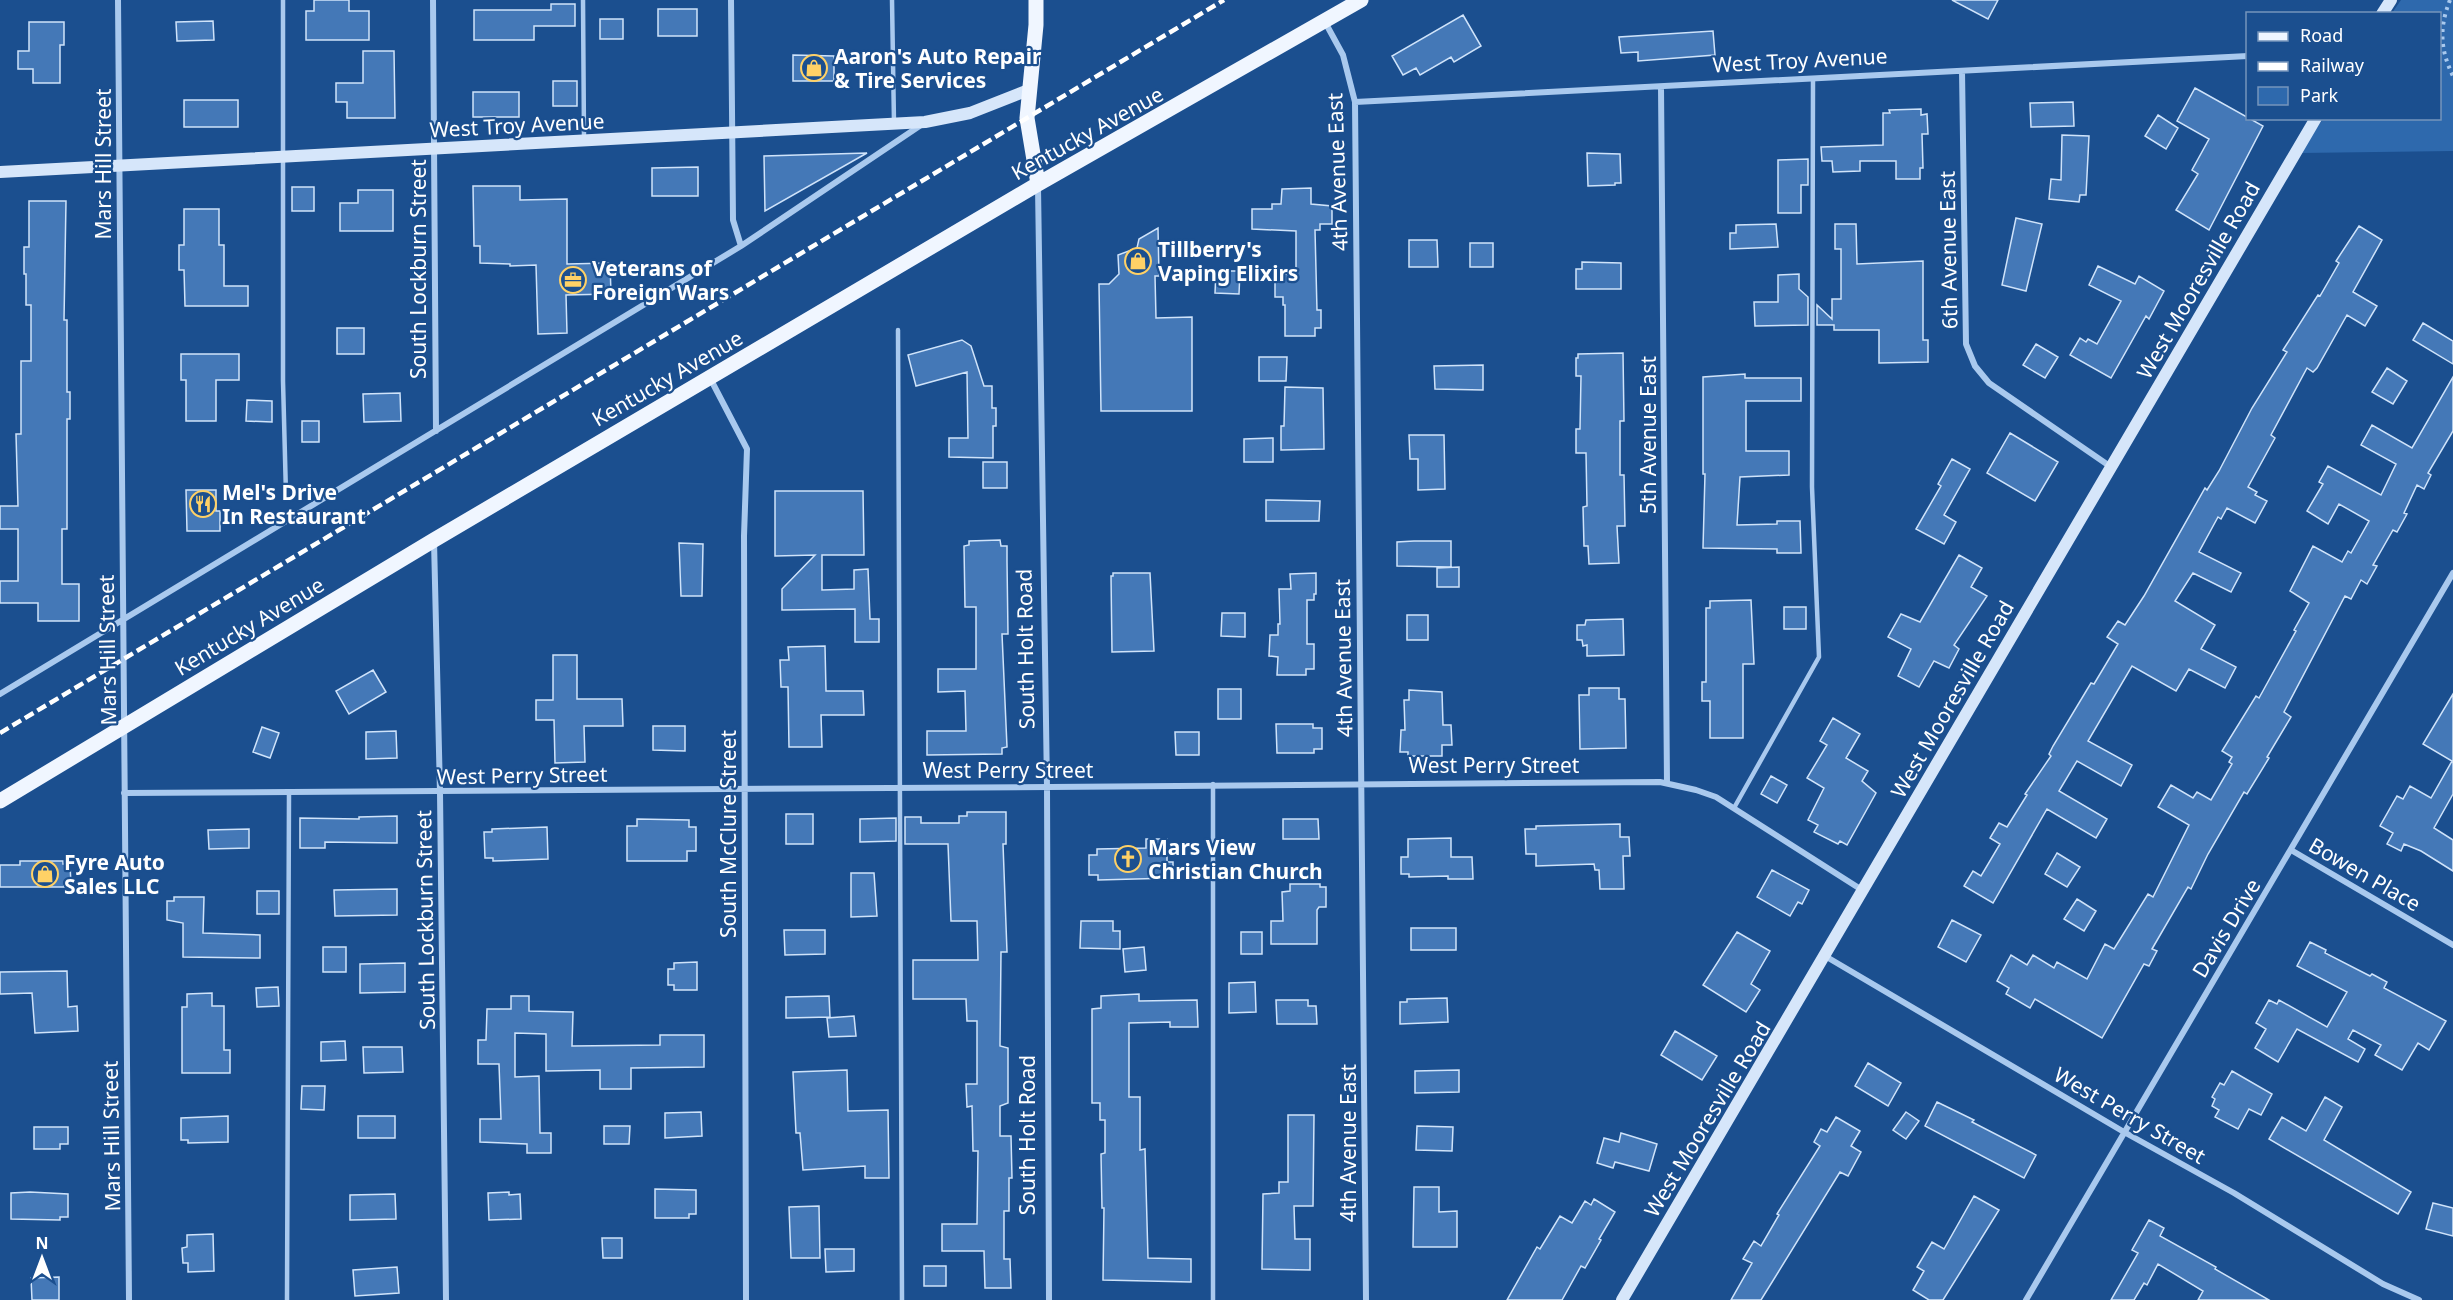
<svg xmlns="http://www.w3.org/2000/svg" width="2453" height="1300" font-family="'Noto Sans',sans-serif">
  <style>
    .green { fill: #2e69ad }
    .building { fill: #4478b7; stroke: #cfe3fa; stroke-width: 1.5 }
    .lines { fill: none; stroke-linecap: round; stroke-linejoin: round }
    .path { stroke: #a9c9ee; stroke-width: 4; stroke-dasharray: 3 4.5; stroke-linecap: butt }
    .lane { stroke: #a9c9ee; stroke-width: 4.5 }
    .street { stroke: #a9c9ee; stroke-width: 6 }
    .secondary { stroke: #d6e6fa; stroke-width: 12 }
    .primary { stroke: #f0f6ff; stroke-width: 15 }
    .rail { stroke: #fff; stroke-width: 4.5; stroke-dasharray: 10 4.5; stroke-linecap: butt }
    .labels { text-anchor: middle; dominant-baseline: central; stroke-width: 4.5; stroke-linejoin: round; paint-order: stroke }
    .poi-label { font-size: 21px; font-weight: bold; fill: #fff; stroke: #1b4f8f; text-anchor: start }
    .street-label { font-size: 21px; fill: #fff; stroke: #1b4f8f }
  </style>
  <rect width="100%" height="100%" fill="#1b4f8f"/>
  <path class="green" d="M2401,0H2453V151L2300,153L2323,119L2440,118V14L2392,13Z"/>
  <path class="building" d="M314,0H349V11H369V40H306V11H314Z
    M1952,0H1998L1988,19Z
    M551,4H575V26H534V40H474V10H551Z
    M658,9H697V36H658Z
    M1463,15L1481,46L1454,62L1451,57L1420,75L1416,68L1403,75L1392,56Z
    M600,19H623V39H600Z
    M213,21L214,40L177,41L176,22Z
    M29,22H64V45H60V83H33V69H18V51H29Z
    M1713,31L1715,55L1638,61V52L1621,53L1619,37Z
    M363,51H394L395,118H347V102H336V83H363Z
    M793,55L834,56V81H793Z
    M553,81H577V106H553Z
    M2195,88L2263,126L2209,230L2176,210L2198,174L2192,170L2209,139L2177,121Z
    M473,92H519V117H473Z
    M184,100H238V127H184Z
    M2073,102L2074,126L2031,127L2030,103Z
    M1921,109V115L1927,114L1928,134H1922L1923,168H1920V179H1896V161H1860V171L1833,172L1832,161H1822L1821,147L1883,145V113H1890L1889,110Z
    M2158,115L2178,128L2166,149L2145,136Z
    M2062,135L2089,136L2086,195H2080L2079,202L2049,199L2051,179L2061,180Z
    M867,153L765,211L764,156Z
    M1587,153L1620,154L1621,183H1615V185L1588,186Z
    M1808,159V185H1801V213H1778V160Z
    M698,167V196H652V168Z
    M473,186H520V200L567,199V264L610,263L611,294L566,295L567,333L538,334L536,265L510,266V264L480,263V246H474Z
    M292,187H314V211H292Z
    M1311,188V204L1332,206V224H1320V230H1315L1317,310H1321V328H1315V336H1285V305H1283V297H1275V274H1296V231L1252,229V209H1272V204H1281L1282,189Z
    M358,190H393V231H340V203H358Z
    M29,201H66L64,320H67V392H70V419H67V529H62V584H79V621H38V603H0V581H18V529H0V506H18L16,434H21V361H31V305H26V274H24V247H29Z
    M184,209H219V245H224V286H248V306H185L184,270H179V245H184Z
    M2016,218L2042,224L2026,291L2002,285Z
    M1776,224L1778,247L1730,249V233H1736V225Z
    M1835,224H1856L1857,264L1923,261V340H1928V362L1879,363V330H1834V325H1817V305L1832,319V299H1841V249H1835Z
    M2359,226L2382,240L2353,292L2377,306L2365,326L2347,315L2317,368L2313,372L2307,368L2271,435L2275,438L2248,487L2257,492L2255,495L2267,501L2255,523L2227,508L2221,519L2218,517L2199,552L2241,573L2231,592L2193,573L2175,601L2215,625L2201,649L2236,667L2225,688L2189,669L2176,691L2132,666L2088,741L2132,765L2121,786L2077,761L2059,791L2107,819L2096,838L2047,809L1993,903L1964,886L1973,871L1981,876L2000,844L1990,838L1999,823L2007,827L2027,795L2025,794L2051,756L2049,754L2053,746L2091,683L2094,684L2118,644L2107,637L2118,621L2125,625L2144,596L2205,488L2207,490L2219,471L2252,408L2287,352L2283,350L2318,295L2320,296L2339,263L2336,261Z
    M1158,228L1159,276H1155L1156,318L1192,317V411H1101L1099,284H1109L1119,274L1118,255L1137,248L1139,239Z
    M1409,240H1437L1438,267H1409Z
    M1470,243H1493V267H1470Z
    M1582,262L1621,263V289H1576V269H1582Z
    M2098,266L2135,284L2139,276L2164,291L2149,319L2146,316L2111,378L2070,355L2080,338L2086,342L2088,339L2097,344L2121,301L2089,285Z
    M1216,271H1240L1239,294L1215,293Z
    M1799,274V289L1808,297V325L1755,326L1754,302H1778V275Z
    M2423,323L2453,341V364L2413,340Z
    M337,328H364V354H337Z
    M962,340L971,346L984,386H992V408H996V426H993V458L949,457V438H968L967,372L916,386L908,355Z
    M2036,344L2058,357L2045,378L2023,365Z
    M1623,353L1624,421H1620V475H1624L1625,526H1617L1619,563L1589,564L1588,546H1584L1583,507L1587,506L1586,453H1576V429H1580L1581,376H1576V358H1578V354Z
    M181,354H239V380H216V421H186V380H181Z
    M1259,357H1287L1286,381H1259Z
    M1483,365V390L1435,389L1434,366Z
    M2387,368L2407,381L2393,404L2372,392Z
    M1745,374V378H1801V401H1746V451H1789V475L1740,477L1737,525L1777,524V521H1800L1801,553H1777V549L1703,548L1705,474H1703V377Z
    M2453,377V431L2428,473L2431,475L2424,489L2417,485L2404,513L2407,514L2397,532L2393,530L2373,565L2377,566L2367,584L2361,580L2351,599L2345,596L2284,712L2291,717L2267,757L2269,758L2247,794L2244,792L2208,854L2191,889L2188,887L2152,949L2157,951L2149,966L2144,964L2102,1038L2035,999L2030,1008L2006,994L2009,988L1997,981L2011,955L2027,965L2033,955L2054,968L2057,962L2087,979L2105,944L2114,949L2148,894L2153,897L2189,825L2158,807L2171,785L2193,798L2197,792L2211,800L2232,764L2229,762L2232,757L2222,751L2256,696L2259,698L2296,631L2294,630L2309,603L2290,591L2313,546L2342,562L2348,551L2351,553L2369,521L2339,504L2328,524L2307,511L2323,484L2319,482L2328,466L2381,495L2396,464L2361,445L2372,425L2412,448Z
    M1285,387L1323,388L1324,449L1281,450V426H1284Z
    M400,393L401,421L364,422L363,394Z
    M247,400L272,401V422L246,421Z
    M302,421H319V442H302Z
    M2010,433L2058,462L2035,501L1987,473Z
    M1409,435H1444L1445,489L1418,490V459H1410Z
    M1273,438V462H1244V439Z
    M1952,459L1970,469L1944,515L1956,522L1944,544L1916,529L1941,486L1938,484Z
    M983,462H1007V488H983Z
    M186,490H216V511H220V531H187Z
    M775,491H863L864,555H822V590L854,589V570L868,569L870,619H879V642H855V609L782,610V589L815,555L775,556Z
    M1266,500L1320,501L1319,521H1266Z
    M1000,540L1001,546H1007V562L1008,634H1002L1007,747L1002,748V754L927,755V731H966L965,691L938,692V669H976V607H965L964,546L969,545V541Z
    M1414,541H1451V567L1397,566V542Z
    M679,543L703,544L702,596H681Z
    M1959,555L1982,568L1971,587L1987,596L1954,645L1959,649L1949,668L1934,661L1919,687L1898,676L1911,649L1888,637L1901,614L1920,622Z
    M1459,567V587H1437V568Z
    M1113,573H1150L1154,651L1112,652L1111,576H1113Z
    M1316,573V594H1314V600H1307V644H1314V669H1306V675H1277L1278,657L1269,656L1270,635H1278V624H1280L1279,589H1291L1290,574Z
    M1751,600L1754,664H1743V738H1710V701H1702V682H1706V608H1710V601Z
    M1784,607H1806V629H1784Z
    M1222,613H1245V637L1221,636Z
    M1407,615H1428V640H1407Z
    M1623,619L1624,655L1587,656V645L1583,646L1582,640H1577V625H1585L1586,620Z
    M825,646L826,691H863L864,715H821L822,747H789L788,687H781L780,660H789L788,647Z
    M553,655H577V699H622L623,726H584L585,762L555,763L554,720H536V700H553Z
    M373,670L386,692L349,714L336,691Z
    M1589,688H1619V699H1625L1626,748L1580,749L1579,695H1589Z
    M1218,689H1241V719H1218Z
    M1409,690L1442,692L1443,725H1451L1452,745H1442V756H1408V752H1400L1401,730H1405L1404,700H1409Z
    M2453,694V794L2434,828L2453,840V871L2421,851L2404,844L2401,851L2387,844L2393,833L2380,826L2397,796L2403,799L2410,786L2431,798L2452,761L2423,744Z
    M1833,718L1860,734L1846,758L1868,771L1862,781L1876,793L1847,845L1840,841L1838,844L1814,832L1818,825L1808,820L1824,788L1807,778L1827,745L1820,741Z
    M1276,724H1313V728H1322V749H1314V753H1277Z
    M653,726H685V751L653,750Z
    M262,727L279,733L270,758L253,752Z
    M396,731L397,758L366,759V732Z
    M1175,732H1199V755H1176Z
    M1771,776L1787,785L1777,803L1761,794Z
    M967,812H1006V844H1003L1007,952H1001L1000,1046L1008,1048V1103L1000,1106V1136H1011L1012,1178H1009V1211H1004V1259H1010L1011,1288H985L984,1251H942V1224H977L978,1151H973L972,1106L967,1107L966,1084H977V1021H967L966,999H913V960H978L977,921H951L948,844H905V817H921V823H959V816H967Z
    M786,814H813V844H786Z
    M397,816V843L325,842V848H300V818L359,819V817Z
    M896,818V841L860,842V819Z
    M637,819L689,820V827H696V851H687V861H627V826H637Z
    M1283,819H1318L1319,839H1283Z
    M1620,824V837H1629L1630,856H1623L1624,889H1600L1599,870H1595L1594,864L1536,866V854H1526L1525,829H1536V826Z
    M547,827L548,859L493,861V858H485L484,832H492V829Z
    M249,829V848L209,849L208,830Z
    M1451,838V857H1472L1473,879H1448V876L1409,877V874H1401V857H1408V839Z
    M1146,839H1167V862H1173V878L1098,880V875H1089V855H1097V849L1146,848Z
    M2057,853L2080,867L2067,887L2045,874Z
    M20,861H63V864H70L71,885H64V887H0V865H20Z
    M1772,870L1809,890L1802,904L1798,902L1790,916L1757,897Z
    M851,873H874L877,916L851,917Z
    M1290,884H1320V887H1326V907H1319L1317,910V944H1271V921H1283L1282,892L1290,891Z
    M397,889V915L335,916L334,890Z
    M257,891H279V914H257Z
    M174,897H204L203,933L260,935V958L183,957V923L167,920V901H174Z
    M2077,899L2096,911L2084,931L2064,919Z
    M1952,920L1981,935L1966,962L1938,947Z
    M1081,921H1113V931H1120V949L1080,948Z
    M1411,928H1456V950H1411Z
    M784,930H825V954L785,955Z
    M1241,932H1262V954H1241Z
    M1737,932L1770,951L1751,984L1760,990L1746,1012L1703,985Z
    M2310,942L2326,950L2325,953L2370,976L2372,974L2387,982L2384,988L2446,1021L2429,1050L2418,1043L2402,1070L2375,1055L2381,1045L2353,1030L2348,1039L2365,1049L2358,1062L2297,1029L2278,1062L2255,1048L2266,1029L2256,1023L2269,1000L2277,1004L2279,1000L2327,1027L2347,992L2297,966Z
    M323,947H346V972H323Z
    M1144,947L1146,970L1125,972L1123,949Z
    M697,962V990H674V985H668V969H674V963Z
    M405,963V992L360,993V964Z
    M67,971L68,1007L77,1006L78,1031L35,1033L32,993L0,994V972Z
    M1255,982L1256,1012L1229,1013V983Z
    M278,987L279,1006L257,1007L256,988Z
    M212,993V1006H224V1050H230V1073H182V1007H187V994Z
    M1139,994V1001L1197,1000L1198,1027H1170V1022L1129,1023V1097H1140V1150L1145,1149L1148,1258L1191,1259V1282L1103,1280L1104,1208H1102L1101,1154L1105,1153V1120H1100V1103H1092V1009L1101,1008V996Z
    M511,996H529V1011L573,1012L572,1046L660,1045V1035H704V1067L631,1068V1089H600V1070L546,1071V1034L515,1033V1077L539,1076L540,1133H551V1153H527V1144L480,1142V1119H501L499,1064H478V1040H486L487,1009H511Z
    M829,996L830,1017L786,1018V997Z
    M1447,998L1448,1022L1400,1024V1002H1407V999Z
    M1276,1000H1308V1006H1316L1317,1024H1277Z
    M854,1016L856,1036L829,1037L827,1018Z
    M1675,1031L1717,1056L1702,1080L1661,1055Z
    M345,1041L346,1060L321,1061V1042Z
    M363,1047H402L403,1072L364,1073Z
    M1868,1063L1901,1083L1888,1106L1855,1086Z
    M847,1070L848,1111L888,1110L889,1178H865V1166L803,1170L800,1133H796L793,1072Z
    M1459,1070V1092L1415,1093V1071Z
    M2232,1071L2272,1094L2261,1115L2249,1109L2238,1129L2215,1117L2219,1110L2212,1106L2215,1099L2212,1097L2220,1083L2224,1085Z
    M302,1086H325L324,1110L301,1109Z
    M2325,1097L2342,1107L2324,1140L2411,1192L2398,1214L2269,1139L2282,1117L2306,1131Z
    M1937,1102L1974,1120L1972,1122L2036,1155L2024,1178L1925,1126Z
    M701,1112L702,1136L665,1138V1113Z
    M1906,1112L1919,1121L1906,1139L1893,1130Z
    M1288,1115H1314L1313,1206H1294L1295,1239H1310V1270L1262,1269L1263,1194L1279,1193V1182H1288Z
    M228,1116V1142L188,1143V1140H181V1118Z
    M358,1116H395V1138H358Z
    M1836,1117L1860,1131L1851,1146L1861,1152L1848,1176L1840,1172L1761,1300H1731L1752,1263L1743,1259L1754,1241L1761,1246L1779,1215L1777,1214L1820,1146L1814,1142L1821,1129L1827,1132Z
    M604,1126H630L629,1144H604Z
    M1417,1126L1453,1127L1452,1151L1416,1150Z
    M34,1127H68V1144H60V1149H34Z
    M1621,1133L1657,1144L1649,1171L1615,1162L1613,1168L1597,1163L1604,1138L1619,1142Z
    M1414,1187H1439V1212L1457,1211V1247H1413Z
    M655,1189L696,1190V1214H689V1218H655Z
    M30,1192L68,1194V1217H60V1220L11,1219V1193Z
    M509,1192V1195L520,1194L521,1219L489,1220L488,1193Z
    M395,1194L396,1219L350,1220V1195Z
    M1974,1196L1999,1210L1943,1300H1929L1913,1290L1924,1271L1917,1267L1932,1242L1944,1249Z
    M1594,1199L1615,1212L1599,1239L1601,1240L1585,1268L1581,1266L1562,1300H1507L1537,1247L1540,1249L1560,1216L1572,1223L1585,1201L1591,1205Z
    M2433,1203L2453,1208V1236L2426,1229Z
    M819,1206L820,1258H791L789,1207Z
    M2149,1220L2164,1228L2160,1236L2216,1267L2215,1269L2269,1300H2198L2203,1291L2158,1264L2147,1285L2144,1283L2134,1300H2111L2138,1253L2132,1250Z
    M213,1234L214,1271L188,1272V1263H183L182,1248L187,1247V1235Z
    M602,1238H622V1258H603Z
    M825,1249H854V1271L826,1272Z
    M924,1266H946V1286H924Z
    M397,1267L399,1293L355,1296L353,1270Z
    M59,1277V1300H32L31,1278Z"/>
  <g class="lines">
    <path class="path" d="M2450,0C2439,28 2440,49 2453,76"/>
    <path class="lane" d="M283,0V381L286,495
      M583,0L584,138
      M892,0L894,123
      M898,330L902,1300
      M1213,784V1300
      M1734,808L1819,657L1812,487L1813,79
      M287,1300L289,793"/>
    <path class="street" d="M118,0L129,1300
      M433,0L436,431
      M731,0L733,220L741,246
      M1325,22L1343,55L1355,102L1366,1300
      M1962,71L1966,344L1975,366L1989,383L2111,467
      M1661,87L1667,783
      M1355,102L2248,56
      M1038,187L1047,787L1049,1300
      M710,378L747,449L744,536L746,1300
      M434,541L440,793L446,1300
      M0,694L741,246L921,125
      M124,793C433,792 742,791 1050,787C1254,785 1457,782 1660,782L1696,790L1716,797L1862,890
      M2291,850L2453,945
      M1825,956L2124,1132L2234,1193L2383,1284L2419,1300
      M2026,1300L2453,573"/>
    <path class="secondary" d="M2382,14L2391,0
      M0,172L925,122L970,113L1031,89
      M1622,1300L2316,118"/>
    <path class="primary" d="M1036,0V25L1027,118L1038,184
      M0,801L434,540L1038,184L1361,0"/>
    <path class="rail" d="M0,733L1224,0"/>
  </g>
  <defs>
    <symbol id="shop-ring" viewBox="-11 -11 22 22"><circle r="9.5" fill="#1b4f8f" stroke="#ffd166" stroke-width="1.5"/><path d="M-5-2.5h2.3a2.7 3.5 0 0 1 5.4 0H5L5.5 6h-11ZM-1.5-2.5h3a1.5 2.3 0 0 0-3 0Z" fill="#ffd166"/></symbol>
    <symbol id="office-ring" viewBox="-11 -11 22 22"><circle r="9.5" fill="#1b4f8f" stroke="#ffd166" stroke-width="1.5"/><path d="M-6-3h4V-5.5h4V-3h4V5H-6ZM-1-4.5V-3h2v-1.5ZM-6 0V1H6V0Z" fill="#ffd166"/></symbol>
    <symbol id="restaurant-ring" viewBox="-11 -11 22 22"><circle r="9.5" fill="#1b4f8f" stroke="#ffd166" stroke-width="1.5"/><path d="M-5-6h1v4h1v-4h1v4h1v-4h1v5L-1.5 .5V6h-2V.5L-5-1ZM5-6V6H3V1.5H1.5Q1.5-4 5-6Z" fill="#ffd166"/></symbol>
    <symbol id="church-ring" viewBox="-11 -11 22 22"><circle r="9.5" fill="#1b4f8f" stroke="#ffd166" stroke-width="1.5"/><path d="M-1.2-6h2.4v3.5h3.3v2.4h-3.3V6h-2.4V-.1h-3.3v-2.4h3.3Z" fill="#ffd166"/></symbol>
  </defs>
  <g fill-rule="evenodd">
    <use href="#shop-ring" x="799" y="53" width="30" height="30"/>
    <use href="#shop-ring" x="1123" y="246" width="30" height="30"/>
    <use href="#office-ring" x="558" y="265" width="30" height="30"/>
    <use href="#restaurant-ring" x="188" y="489" width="30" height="30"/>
    <use href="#church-ring" x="1113" y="844" width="30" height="30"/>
    <use href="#shop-ring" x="30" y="859" width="30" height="30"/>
  </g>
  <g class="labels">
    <g class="poi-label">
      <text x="834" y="56">Aaron's Auto Repair<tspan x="834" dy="24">&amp; Tire Services</tspan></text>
      <text x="1158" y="249">Tillberry's<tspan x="1158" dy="24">Vaping Elixirs</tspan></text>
      <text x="592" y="268">Veterans of<tspan x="592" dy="24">Foreign Wars</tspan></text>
      <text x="222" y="492">Mel's Drive<tspan x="222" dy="24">In Restaurant</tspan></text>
      <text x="1148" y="847">Mars View<tspan x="1148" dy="24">Christian Church</tspan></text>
      <text x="64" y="862">Fyre Auto<tspan x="64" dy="24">Sales LLC</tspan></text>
    </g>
    <g class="street-label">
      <text transform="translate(1800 60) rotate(-3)">West Troy Avenue</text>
      <text transform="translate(517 125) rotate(-3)">West Troy Avenue</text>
      <text transform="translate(1087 133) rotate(-29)">Kentucky Avenue</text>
      <text transform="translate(103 164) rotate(-90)">Mars Hill Street</text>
      <text transform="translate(1337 172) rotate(-92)">4th Avenue East</text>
      <text transform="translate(1948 250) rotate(-91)">6th Avenue East</text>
      <text transform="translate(418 269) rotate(-90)">South Lockburn Street</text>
      <text transform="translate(2198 280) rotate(-60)">West Mooresville Road</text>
      <text transform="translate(667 378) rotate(-30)">Kentucky Avenue</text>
      <text transform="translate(1648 435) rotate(-90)">5th Avenue East</text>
      <text transform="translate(249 626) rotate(-31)">Kentucky Avenue</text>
      <text transform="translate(1025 649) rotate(-91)">South Holt Road</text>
      <text transform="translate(107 650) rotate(-91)">Mars Hill Street</text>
      <text transform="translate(1343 658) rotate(-91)">4th Avenue East</text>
      <text transform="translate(1952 699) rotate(-60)">West Mooresville Road</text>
      <text x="1494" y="765">West Perry Street</text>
      <text x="1008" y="770">West Perry Street</text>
      <text transform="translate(522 775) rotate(-1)">West Perry Street</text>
      <text transform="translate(728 834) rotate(-90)">South McClure Street</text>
      <text transform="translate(2365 874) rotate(30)">Bowen Place</text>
      <text transform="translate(425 920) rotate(-91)">South Lockburn Street</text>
      <text transform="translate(2226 928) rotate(-59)">Davis Drive</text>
      <text transform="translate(2130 1115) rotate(30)">West Perry Street</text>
      <text transform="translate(1707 1119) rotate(-59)">West Mooresville Road</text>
      <text transform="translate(1027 1135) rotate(-90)">South Holt Road</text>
      <text transform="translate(111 1136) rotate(-91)">Mars Hill Street</text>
      <text transform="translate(1348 1143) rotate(-90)">4th Avenue East</text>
    </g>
  </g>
  <rect x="2246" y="12" width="195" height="108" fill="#1b4f8f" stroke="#7695bc" stroke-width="1.5"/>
  <rect x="2258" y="32" width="30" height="9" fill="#f0f6ff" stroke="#7695bc" stroke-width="1.5"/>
  <text x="2300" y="42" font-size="18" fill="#ffffff">Road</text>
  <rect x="2258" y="62" width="30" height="9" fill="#ffffff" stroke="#7695bc" stroke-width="1.5"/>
  <text x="2300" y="72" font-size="18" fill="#ffffff">Railway</text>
  <rect x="2258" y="87" width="30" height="18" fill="#2e69ad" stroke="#7695bc" stroke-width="1.5"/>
  <text x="2300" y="102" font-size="18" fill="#ffffff">Park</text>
  <g transform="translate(42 1258)" stroke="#1b4f8f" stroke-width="4.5" paint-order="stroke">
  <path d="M0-4.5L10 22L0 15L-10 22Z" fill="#ffffff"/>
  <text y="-9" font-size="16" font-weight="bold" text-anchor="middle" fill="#ffffff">N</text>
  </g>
</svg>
